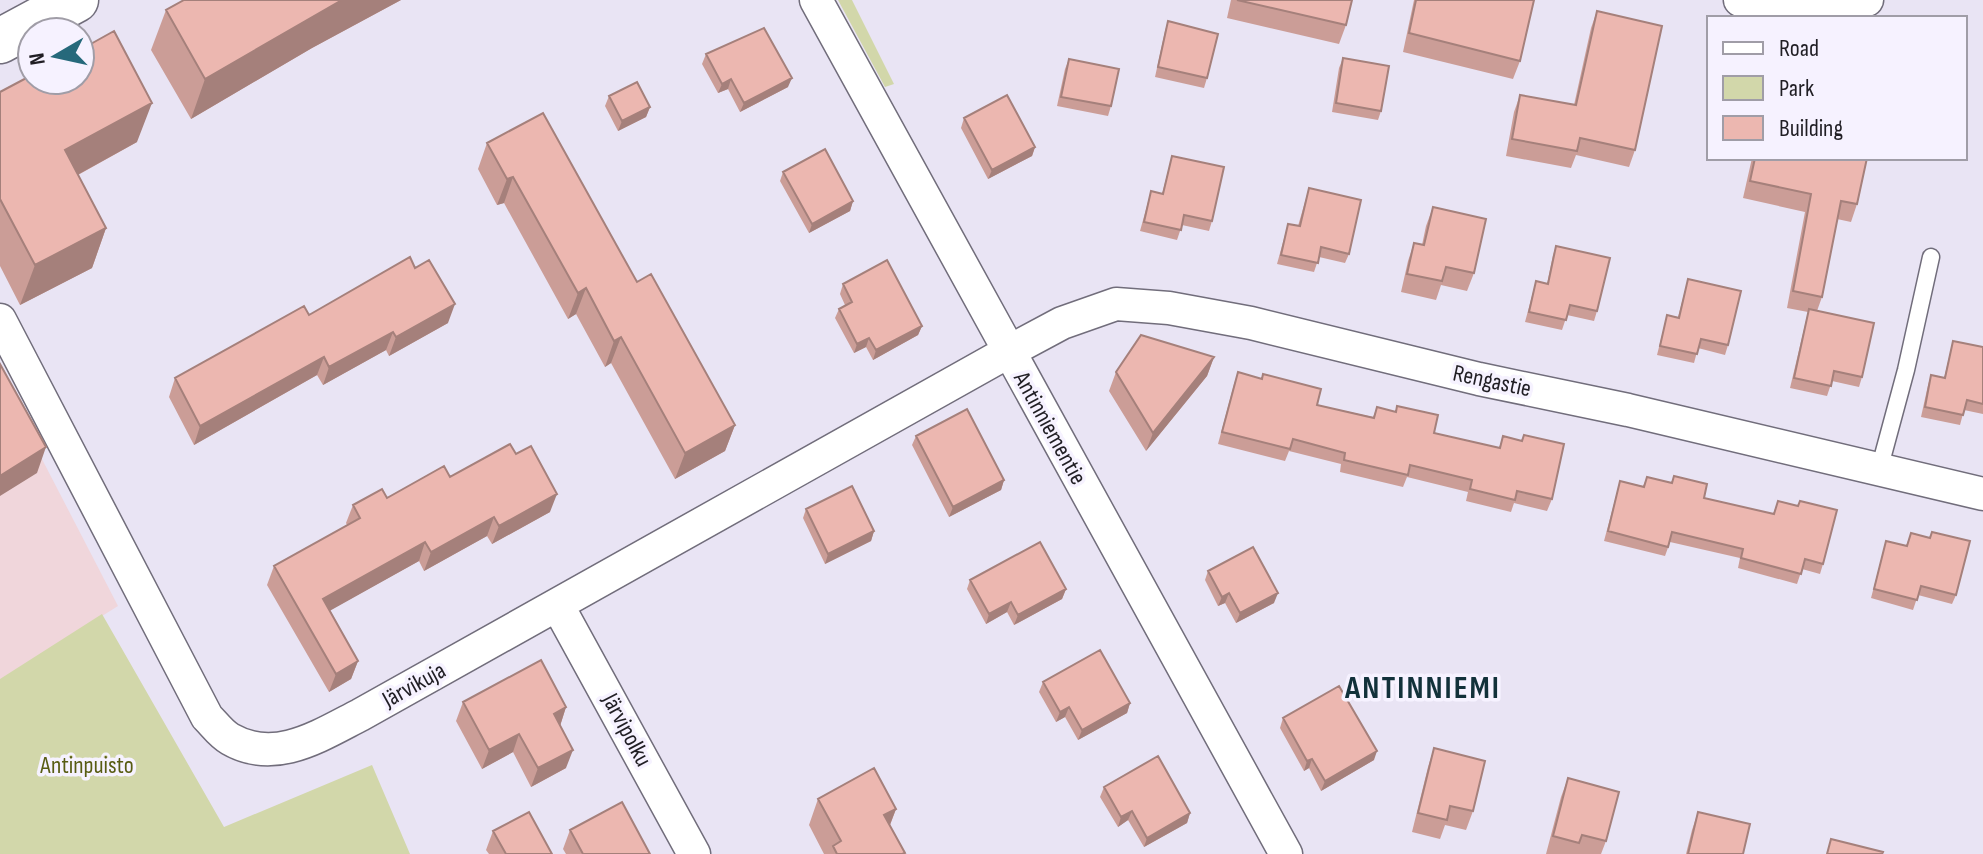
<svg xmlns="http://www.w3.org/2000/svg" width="1983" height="854" font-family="'Sofia Sans Condensed',sans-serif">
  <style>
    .commercial { fill: #f0d6db }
    .green { fill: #d2d7aa }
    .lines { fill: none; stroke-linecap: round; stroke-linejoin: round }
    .service-casing { stroke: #716d7b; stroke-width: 19 }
    .minor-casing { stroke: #716d7b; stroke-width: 35 }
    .secondary-casing { stroke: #716d7b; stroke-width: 47 }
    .service { stroke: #fff; stroke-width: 16 }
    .minor { stroke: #fff; stroke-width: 32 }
    .secondary { stroke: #fff; stroke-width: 44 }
    .wall { fill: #cb9d97 }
    .shaded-wall { fill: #a5807b }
    .building { fill: #ecb7b0; stroke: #a5807b; stroke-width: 2 }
    .labels { text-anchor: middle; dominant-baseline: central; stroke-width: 7; stroke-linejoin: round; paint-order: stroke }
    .street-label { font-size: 24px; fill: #201e24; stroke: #f6f2ff }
    .park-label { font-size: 24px; fill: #585c13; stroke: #f6f2ff }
    .district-label { font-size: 32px; font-weight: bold; letter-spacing: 2px; fill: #12313a; stroke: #f6f2ff }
  </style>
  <rect width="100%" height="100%" fill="#e9e4f4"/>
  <path class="commercial" d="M0,378L118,606L0,680Z"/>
  <path class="green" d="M838,0H852L894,84L885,87Z
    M102,614L224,827L372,765L410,854H0V679Z"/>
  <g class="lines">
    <defs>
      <path id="service" d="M1879,470L1906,370L1931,257"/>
      <path id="minor" d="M816,0L1286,854
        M1740,0C1782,9 1825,6 1867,0
        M0,320L207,717C214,724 221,734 230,739C275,765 319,736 360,715L1008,352L1062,323L1116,304L1169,308L1251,323L1479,379L1628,410L1983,494
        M558,606L694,854"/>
      <path id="secondary" d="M0,41L76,0"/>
    </defs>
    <use href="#service" class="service-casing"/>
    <use href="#minor" class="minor-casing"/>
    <use href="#secondary" class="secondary-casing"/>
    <use href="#service" class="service"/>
    <use href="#minor" class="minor"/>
    <use href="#secondary" class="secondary"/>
  </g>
  <path class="wall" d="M184,0H401L312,48L191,119L151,50L166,10Z
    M1231,0H1352L1346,25L1339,44L1227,18Z
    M1414,0H1534L1520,61L1513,79L1403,52Z
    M1597,11L1635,150L1629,167L1576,155L1571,168L1506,156L1514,112L1520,95L1574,105L1591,28Z
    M1168,21L1207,78L1204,88L1155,77L1165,31Z
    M706,54L788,87L740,112L728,89L718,93L702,64Z
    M1343,58L1381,111L1378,120L1332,112L1339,68Z
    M1069,59L1111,106L1108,116L1057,106L1065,69Z
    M0,92L137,142L78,175L106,228L92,268L20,305L0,266Z
    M609,96L650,107L646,117L618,131L605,106Z
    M964,118L1035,147L1032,156L988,179L961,128Z
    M487,143L637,282L735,425L725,451L675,479L611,363L605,367L576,314L568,319L504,203L497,205L478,169Z
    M1172,156L1212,221L1209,231L1182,225L1177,240L1140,231L1151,191L1162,194Z
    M1752,158H1867L1857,204L1851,222L1837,219L1822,297L1817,311L1862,377L1859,387L1832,381L1827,396L1790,388L1808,312L1787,308L1805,212L1743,198Z
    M783,172L853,201L850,211L809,233L780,181Z
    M1309,188L1349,254L1345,263L1319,257L1314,272L1277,264L1288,224L1298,226Z
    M1433,207L1474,273L1467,291L1441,285L1436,300L1401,292L1408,261L1414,243L1422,245L1426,226Z
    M1556,246L1597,311L1594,321L1567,315L1562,330L1525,322L1536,281L1547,284L1553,255Z
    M415,268L448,323L389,356L386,350L323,385L317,375L194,445L169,397L175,378L309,315Z
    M1688,279L1728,345L1725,355L1698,348L1694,363L1657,355L1667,315L1678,317Z
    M843,284L922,326L918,335L873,360L866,347L854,353L835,318L839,309L845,305L840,294Z
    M1953,341L1983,347V414L1964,410L1960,425L1921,417L1928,385L1931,375L1944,378Z
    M1214,357L1207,376L1146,451L1109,391L1116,372Z
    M1238,372L1317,405L1373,417L1377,407L1395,412L1397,406L1434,433L1499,448L1503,436L1552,499L1547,511L1514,503L1511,512L1466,501L1468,492L1407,477L1403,487L1340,472L1341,464L1289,451L1285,461L1218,444L1234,384Z
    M916,436L1004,480L1001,490L949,517L912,445Z
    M1674,476L1704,498L1773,514L1778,501L1823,564L1820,574L1802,569L1797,584L1738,568L1740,558L1670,542L1665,556L1604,541L1620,481L1643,486L1647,477L1671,483Z
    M450,477L550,512L492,544L487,536L424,571L419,561L330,610L358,661L351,679L329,692L267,585L274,566L347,525L346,523L353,505L387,498Z
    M806,509L874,531L871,541L825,564L803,518Z
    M1911,533L1956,595L1952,604L1918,595L1913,610L1871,598L1886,541L1906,546Z
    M1208,571L1274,603L1236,623L1225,603L1218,606L1205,580Z
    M970,580L1066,589L1062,599L1014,625L1007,612L986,624L967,589Z
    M1043,682L1130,703L1127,713L1078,740L1065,717L1056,722L1039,692Z
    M463,702L566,707L560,726L566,768L531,787L513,752L482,769L456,721Z
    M1283,718L1374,760L1321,791L1309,768L1304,771L1280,728Z
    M1434,748L1473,811L1466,830L1445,825L1440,839L1412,832L1428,767Z
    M1568,778L1606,841L1601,854H1546L1561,797Z
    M1104,787L1190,813L1187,823L1144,847L1128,820L1118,827L1100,797Z
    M818,799L896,809L890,825L905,853L904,854H824L809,825Z
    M1698,812L1743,854H1686L1692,830Z
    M570,830L650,854H566L563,849Z
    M493,831L552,854H489L486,850Z"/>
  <path class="shaded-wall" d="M342,0H401L312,48L191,119L205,79Z
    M792,78L788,87L740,112L744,103Z
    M731,79L728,89L718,93L722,84Z
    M152,103L137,142L50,190L65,150Z
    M650,107L646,117L618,131L622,121Z
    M1035,147L1032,156L988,179L992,170Z
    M513,177L504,203L497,205L507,179Z
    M853,201L850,211L809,233L812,224Z
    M106,228L92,268L20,305L35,265Z
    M586,288L576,314L568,319L578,293Z
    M455,304L448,323L389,356L396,337Z
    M922,326L918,335L873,360L876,350Z
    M393,332L386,350L323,385L329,367Z
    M621,337L611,363L605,367L614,341Z
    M869,338L866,347L854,353L857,344Z
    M324,357L317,375L194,445L200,426Z
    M1214,357L1207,376L1146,451L1153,433Z
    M735,425L725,451L675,479L685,453Z
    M46,447L37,473L0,496V476Z
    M1004,480L1001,490L949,517L953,507Z
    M557,494L550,512L492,544L499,526Z
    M494,517L487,536L424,571L431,552Z
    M874,531L871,541L825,564L828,554Z
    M425,542L419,561L317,618L323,599Z
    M1066,589L1062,599L1014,625L1018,615Z
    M1229,593L1225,603L1218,606L1222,597Z
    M1278,593L1274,603L1236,623L1240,613Z
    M1011,602L1007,612L986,624L989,614Z
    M358,661L351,679L329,692L336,674Z
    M1130,703L1127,713L1078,740L1082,730Z
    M566,707L560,726L554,714Z
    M1069,707L1065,717L1056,722L1060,712Z
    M519,734L513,752L482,769L489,750Z
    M573,750L566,768L531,787L538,768Z
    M1377,751L1374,760L1321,791L1325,781Z
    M1312,759L1309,768L1304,771L1307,761Z
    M896,809L886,835L884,815Z
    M1132,811L1128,820L1118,827L1121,817Z
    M1190,813L1187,823L1144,847L1147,838Z"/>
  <path class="building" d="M184,0H342L205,79L166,10Z
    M1237,0H1352L1346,25Z
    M1416,0H1534L1520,61L1409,33Z
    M1597,11L1662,26L1635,150L1580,138L1577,151L1512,139L1520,95L1576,105Z
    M1168,21L1218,34L1207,78L1158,67Z
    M764,28L792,78L744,103L731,79L722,84L706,54Z
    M114,31L152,103L65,150L106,228L35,265L0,199V92L32,75V80H80V50Z
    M1343,58L1389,66L1381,111L1336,103Z
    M1069,59L1119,69L1111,106L1061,97Z
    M637,82L650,107L622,121L609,96Z
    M1007,95L1035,147L992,170L964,118Z
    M543,113L637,282L651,274L735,425L685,453L621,337L614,341L586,288L578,293L513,177L507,179L487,143Z
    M825,149L853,201L812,224L783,172Z
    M1172,156L1224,167L1212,221L1184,215L1181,230L1144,222L1151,191L1163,194Z
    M1755,158H1867L1857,204L1841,201L1822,297L1793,291L1811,194L1750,181Z
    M1309,188L1361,200L1349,254L1321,247L1318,263L1281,255L1288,224L1300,226Z
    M1433,207L1486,219L1474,273L1446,267L1442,281L1407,274L1414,243L1424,245Z
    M1556,246L1610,258L1597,311L1570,305L1566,320L1529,312L1536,281L1548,284Z
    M410,257L415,268L429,260L455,304L396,337L393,332L329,367L324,357L200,426L175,378L304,306L309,315Z
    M887,260L922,326L876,350L869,338L857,344L839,309L852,302L843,284Z
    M1688,279L1741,291L1728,345L1701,339L1697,354L1660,346L1667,315L1679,318Z
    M1809,309L1874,323L1862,377L1834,371L1831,386L1794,378Z
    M1141,335L1214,357L1153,433L1116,372Z
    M1953,341L1983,347V404L1967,400L1963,415L1925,407L1931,375L1945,378Z
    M0,364L46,447L0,476Z
    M1238,372L1262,379L1263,374L1321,389L1317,405L1374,418L1377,407L1396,412L1397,406L1438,415L1434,433L1500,448L1503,436L1522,441L1524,435L1564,444L1552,499L1517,491L1515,500L1470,489L1472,480L1410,465L1408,475L1344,460L1345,453L1293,439L1290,449L1222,432Z
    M967,409L1004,480L953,507L916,436Z
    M510,444L516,454L531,446L557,494L499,526L494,517L431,552L425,542L323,599L358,661L336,674L274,566L360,518L353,505L382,489L387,498L444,466L450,477Z
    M1674,476L1707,484L1704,498L1774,514L1778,501L1798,506L1800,501L1837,510L1823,564L1805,559L1801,574L1741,558L1743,549L1672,532L1668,547L1608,531L1620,481L1644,487L1647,477L1672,483Z
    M852,486L874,531L828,554L806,509Z
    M1932,532L1970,541L1956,595L1921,586L1917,600L1874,589L1886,541L1907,546L1911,533L1930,538Z
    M1040,542L1066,589L1018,615L1011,602L989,614L970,580Z
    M1253,547L1278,593L1240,613L1229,593L1222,597L1208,571Z
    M1100,650L1130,703L1082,730L1069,707L1060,712L1043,682Z
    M541,660L566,707L554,714L573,750L538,768L519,734L489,750L463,702Z
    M1339,686L1377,751L1325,781L1312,759L1307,761L1283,718Z
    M1434,748L1485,761L1473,811L1450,806L1447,820L1418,813Z
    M1158,756L1190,813L1147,838L1132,811L1121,817L1104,787Z
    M874,768L896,809L884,815L905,853L902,854H837L833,846L841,841L818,799Z
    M1568,778L1619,792L1606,841L1582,835L1579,843L1553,836Z
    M622,802L650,854H583L570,830Z
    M529,812L552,854H506L493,831Z
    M1698,812L1750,824L1743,854H1688Z
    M1831,839L1883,852L1882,854H1827Z"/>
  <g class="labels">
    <g class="street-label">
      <text transform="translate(1492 381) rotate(12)">Rengastie</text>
      <text transform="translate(1050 428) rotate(61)">Antinniementie</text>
      <text transform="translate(414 685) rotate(-29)">Järvikuja</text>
      <text transform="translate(627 730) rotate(62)">Järvipolku</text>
    </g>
    <g class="park-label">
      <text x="87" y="765">Antinpuisto</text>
    </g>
    <g class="district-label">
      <text x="1423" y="688">ANTINNIEMI</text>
    </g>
  </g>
  <rect x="1707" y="16" width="260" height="144" fill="#f6f2ff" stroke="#a09da7" stroke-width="2"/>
  <rect x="1723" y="42" width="40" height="12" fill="#ffffff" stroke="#a09da7" stroke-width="2"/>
  <text x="1779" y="56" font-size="24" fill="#201e24">Road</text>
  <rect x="1723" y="76" width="40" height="24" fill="#d2d7aa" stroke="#a09da7" stroke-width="2"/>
  <text x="1779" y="96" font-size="24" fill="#201e24">Park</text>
  <rect x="1723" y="116" width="40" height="24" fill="#ecb7b0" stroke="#a09da7" stroke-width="2"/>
  <text x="1779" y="136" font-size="24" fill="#201e24">Building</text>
  <g transform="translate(56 56) rotate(261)"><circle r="38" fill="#f6f2ff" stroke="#a09da7" stroke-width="2"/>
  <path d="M0-6L14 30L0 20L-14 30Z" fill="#26697b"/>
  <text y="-12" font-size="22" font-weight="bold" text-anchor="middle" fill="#201e24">N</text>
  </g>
</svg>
